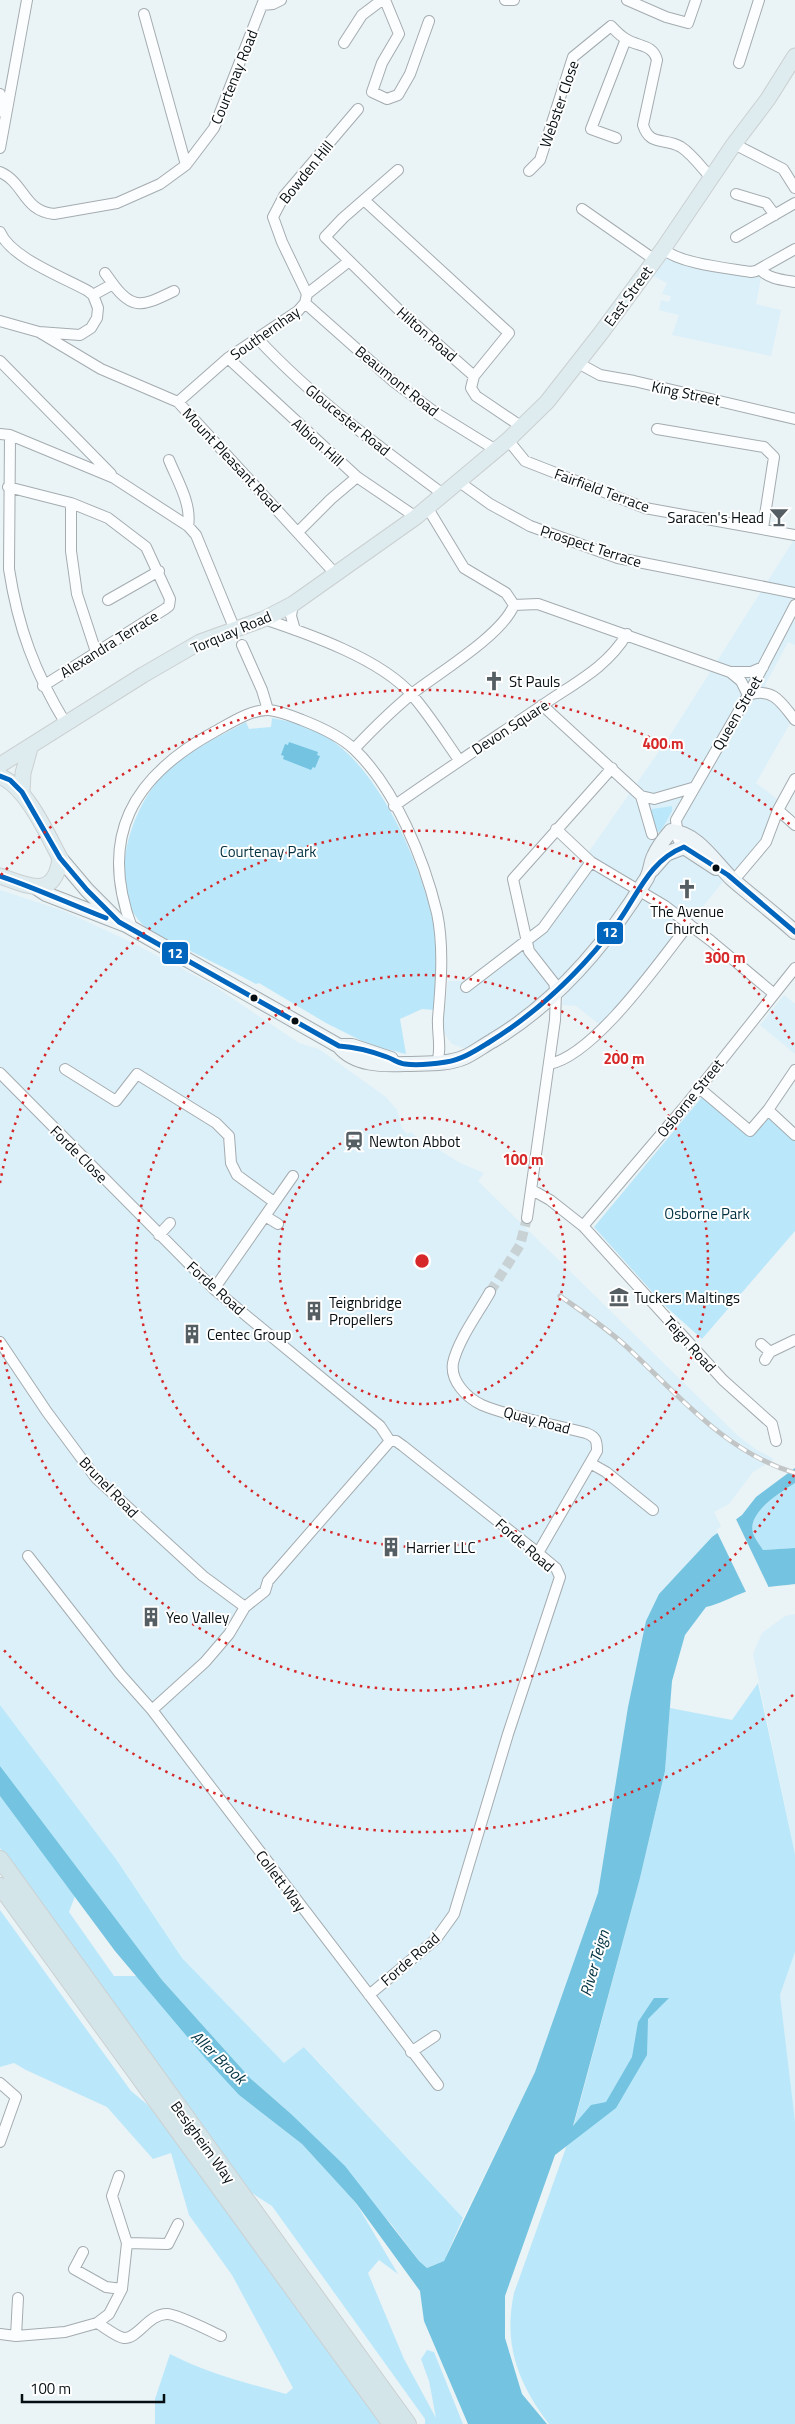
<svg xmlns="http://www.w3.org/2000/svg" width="795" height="2424" font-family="'Titillium Web',sans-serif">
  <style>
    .built { fill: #dcf0f9 }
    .green { fill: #bae8fa }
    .water { fill: #74c3e0 }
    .pier { fill: #eaf3f6 }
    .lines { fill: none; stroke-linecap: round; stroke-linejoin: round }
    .minor-tunnel { stroke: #c8d1d4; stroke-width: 10; stroke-dasharray: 10 5; stroke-linecap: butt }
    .minor-casing { stroke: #a4acb0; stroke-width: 12 }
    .secondary-casing { stroke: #a4acb0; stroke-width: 16 }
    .primary-casing { stroke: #cbd0d1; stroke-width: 17 }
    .trunk-casing { stroke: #cbd0d1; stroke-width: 18 }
    .minor { stroke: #fcfdfe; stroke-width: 10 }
    .secondary { stroke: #edf4f7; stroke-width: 14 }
    .primary { stroke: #deebef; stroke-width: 15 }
    .trunk { stroke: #d4e5ea; stroke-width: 16 }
    .rail-casing { stroke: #c2c5c6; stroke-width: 5 }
    .rail { stroke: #fff; stroke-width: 3; stroke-dasharray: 9; stroke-linecap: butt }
    .bus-1-casing { stroke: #fff; stroke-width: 9 }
    .bus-1 { stroke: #0065bd; stroke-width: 5 }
    .ring { fill: none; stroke: #d62828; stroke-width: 2.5; stroke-dasharray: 2.5 5 }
    .bus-dot { fill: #050e12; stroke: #fff; stroke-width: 2 }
    .labels { text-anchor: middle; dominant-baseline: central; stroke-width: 4; stroke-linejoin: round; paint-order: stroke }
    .street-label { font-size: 15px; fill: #050e12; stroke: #fff }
    .poi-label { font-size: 15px; fill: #050e12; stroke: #fff; text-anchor: start }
    .park-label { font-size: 15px; fill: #003141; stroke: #fff }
    .water-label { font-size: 16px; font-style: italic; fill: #003242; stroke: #fff }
    .centre { fill: #d62828; stroke: #fff; stroke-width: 2.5 }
    .ring-label { font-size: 15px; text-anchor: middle; font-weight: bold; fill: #d62828; stroke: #fff; stroke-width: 4; stroke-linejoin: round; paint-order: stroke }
    .line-badge { stroke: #fff; stroke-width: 2 }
    .badge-label { font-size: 14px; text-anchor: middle; font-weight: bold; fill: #fff }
  </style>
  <rect width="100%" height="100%" fill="#eaf3f6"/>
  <path class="built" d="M664,258L761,278L756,304L781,310L771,356L672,335L679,315L659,310L661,300L669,302L671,296L662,294L667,283L651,275Z
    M795,538V645L788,642L765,685L792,720L756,783L784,804L743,873L722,883L604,1028L576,1006L562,1005L564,994L561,979L516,1018L466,1049L452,1044L444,1033V1019L448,981H463L539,923L669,737Z
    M0,890L64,911L131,942L211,984L299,1043L319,1049L386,1097L397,1110L402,1128L407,1134L411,1132L423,1143L425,1141L460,1163L484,1173L478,1181L737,1435L757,1450L774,1459L753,1472L729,1504L714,1512L722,1528L659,1594L628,1707L598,1893L535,2072L463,2218L305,2047L284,2063L182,1958L116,1859L0,1705Z
    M784,995L795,1004V1054L760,1025Z
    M795,1614V1854L753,1654L762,1633L785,1616Z
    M795,1952V2121L780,1995Z"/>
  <path class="green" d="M272,718C296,722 319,729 338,745C387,783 431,885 437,946C439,967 436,989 434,1010L422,1009L400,1019L406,1054L370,1045L326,1023L259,983L256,984C230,970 204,958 178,945C167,939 151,933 142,924C105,886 131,808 163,775C186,752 218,737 246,722L249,729L271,727Z
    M672,806V811L661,831L657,832L650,812L652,809Z
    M702,1097L750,1135L769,1117L795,1140V1231L702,1339L663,1304L594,1227Z
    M795,1483V1548L763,1550C760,1545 755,1539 753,1533C747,1512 781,1492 795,1483Z
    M758,1683L795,1854V1952L780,1995L795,2121V2424H549C518,2383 503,2344 514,2293L573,2128L640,1878L665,1771L670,1708L732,1720Z
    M0,1705L116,1859L182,1958L284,2063L304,2047L463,2218L444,2261L427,2268L419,2261L392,2225L290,2113L251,2079L162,1980L38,1819L0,1766Z
    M0,1796L75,1896L69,1912L114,1976H137L239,2095L302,2144L356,2203L398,2274L379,2260L368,2273L404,2359L436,2418L429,2381L421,2359L427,2350L434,2352L463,2424H425V2419L272,2206L247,2190L0,1848Z
    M0,1910L131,2091L148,2105L163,2124L384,2424H155V2399L170,2354C206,2373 247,2383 286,2394L293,2388L232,2275L189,2215L171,2153L153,2159L107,2107L26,2070L14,2063L0,2067Z"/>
  <path class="water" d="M289,742L318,752L317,755L320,756L315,768L313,767L311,770L283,759L284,756L281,755L285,744L288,745Z
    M795,1468V1483C781,1492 747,1512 753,1533C755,1539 760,1545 763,1550L795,1548V1584C779,1586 760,1587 745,1592C731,1597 720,1604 706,1607L685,1635L672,1681L665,1771L640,1878L573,2126L591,2105L606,2102L632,2057L638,2022L654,1998H669L648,2019L647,2055L616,2108L555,2155L505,2296V2338L522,2394L547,2424H468L424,2321L420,2291L356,2203L302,2144L239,2095L206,2059L115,1951L0,1796V1766L162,1980L251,2079L290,2113L345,2166L419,2261L427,2268L444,2261L535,2072L598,1893L628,1707L646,1621L659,1594L712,1537L742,1515L756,1497Z"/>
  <path class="pier" d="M735,1517L770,1590L747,1594L716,1530Z"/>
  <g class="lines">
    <path class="minor-tunnel" d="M490,1292L520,1245L527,1218"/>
    <defs>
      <path id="minor" d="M385,0L399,34L382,63L372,92L387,99L398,95L410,74L429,21
        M505,0H514
        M627,0L666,17L688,23L696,0
        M262,5L273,4L281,0
        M144,14L186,165
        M344,43L362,15L382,0
        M739,63L759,0
        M0,94L4,113
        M616,138L591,129L626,39
        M734,144L783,169L795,188
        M0,148L27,0
        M398,170L343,218L325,237L399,310L474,376L471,388L476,396L522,427
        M529,171L540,160L573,57L611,26C615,30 620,36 626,39C638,47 653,44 657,60L643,125C650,147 664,137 681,147C692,154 702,168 711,178
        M0,172C25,183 23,211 54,214L117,203L160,184L186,165L214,128L264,0
        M736,194L766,203L775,215
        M364,200L509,333L474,376
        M582,209L655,260
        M0,232C11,258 63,277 88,291L93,295L98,308L97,318L91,328L80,335L39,332L0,321
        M736,237L795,203
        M663,249C681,264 727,268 751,272L756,271L795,249
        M760,269C768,279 783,280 795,282
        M113,284C134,313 146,304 174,291
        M307,294L282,242L273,217L284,196L358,109
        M93,295L113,284L105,273
        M305,303L394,382L436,413L496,450
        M39,332L101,369L178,402L330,568
        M258,339C313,398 378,446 443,494
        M228,358L357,477L416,517
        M0,361L111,474
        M578,363L600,375L634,381L795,419
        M178,402L228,358L298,311L305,303L307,294L348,262
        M657,429L764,447L774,457L763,528
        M0,434L10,435L114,478L188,526L196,535L235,630
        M10,435L9,569C18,628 35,673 66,724
        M508,440L525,461L645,508L795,535
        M169,460C177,480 192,504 188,526
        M458,481L490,504L530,526L618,558L795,593
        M8,487L71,503L108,518L146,547L170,599L169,606L165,609L43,686
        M71,503V551L77,594L96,652
        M427,507L464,568L506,593L514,605L538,604L730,672H751L763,667
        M298,532L331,499L357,477
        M108,600L159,571
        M293,604L291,616L295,630
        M264,619C309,634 381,659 412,695C428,713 445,740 459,760
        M242,645L262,690L268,710
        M730,672L741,681L748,695C773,687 781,702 795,720
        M542,705L641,796L652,834
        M354,749C372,730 392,710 413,693C440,672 502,635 514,605
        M641,796L654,799L692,788
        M394,806C442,772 491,740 540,707C572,684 606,669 627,634
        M778,810L795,825
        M556,829L591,862L665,906L711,941L773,993
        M684,847L678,839L676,820L748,695L795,605
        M734,880L766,842L778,810L795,779
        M132,928C98,837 132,777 214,732C229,724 251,709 269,710C280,711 292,716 302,720C320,727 340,736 354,749C395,788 424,859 437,913C444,946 441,985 438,1018C437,1034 442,1048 437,1063
        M466,987L543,928L591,862
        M549,1064C594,1056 660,961 689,924
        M65,1069L116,1101L137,1074L216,1123L229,1136L231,1163L237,1175L274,1202
        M0,1073L214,1289L380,1426L390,1441
        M698,1087L750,1131L768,1110L795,1070
        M768,1110L795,1135
        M532,1190L550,1200L583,1226L723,1380L772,1424L776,1441
        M265,1216L278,1224
        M527,1218L555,1020L556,993L554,983L529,951L513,879L612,768
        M583,1226L686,1105L795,968
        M159,1235L170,1223
        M214,1289L293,1176
        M490,1292C479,1312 458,1340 453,1363C450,1381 467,1398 482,1405C513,1418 553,1424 586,1433C596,1437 597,1440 597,1451L538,1553
        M0,1342L47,1412L96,1478L203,1576L245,1607
        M761,1344L770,1352L765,1360
        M770,1352L795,1340
        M590,1463L606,1472L653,1510
        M28,1556L120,1674L152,1710L438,2085
        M152,1710L205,1662L229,1634L245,1607L265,1591L268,1581L390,1441
        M369,1995L436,1939L454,1914L508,1734L560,1577L556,1568L538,1553L403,1446L396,1441H390
        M411,2052L435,2036
        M0,2083L16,2097L0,2142
        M127,2243L168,2244L178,2224
        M83,2252L74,2269L106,2287L122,2289
        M97,2323C105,2327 116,2337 124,2338C138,2339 148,2314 167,2314C177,2314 210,2331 221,2336
        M0,2334L16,2336L65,2332L97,2323L109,2314L122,2289L127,2243L112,2196L119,2176
        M16,2336L18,2298"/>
      <path id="secondary" d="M60,858L87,890L119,922
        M652,870L666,854L684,847L716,868
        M37,888L46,894L126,925L339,1046C354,1065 383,1065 405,1064C425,1063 447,1065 465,1057C474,1053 483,1046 492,1041C556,1003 606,944 645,881C651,873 650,864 654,856C658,847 665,838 671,831C699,834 714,862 733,880C754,898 775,914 795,932
        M339,1046H352L391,1059"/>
      <path id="primary" d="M0,765L143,675L200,642L264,619L293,604L416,517L508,440L547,402L601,333L663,249L734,144L768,99L795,56
        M0,776C27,788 46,832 60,858C55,900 28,886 0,876
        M22,792L23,773L30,748"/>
      <path id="trunk" d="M0,1859L408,2424
        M0,1886L391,2424"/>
    </defs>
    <use href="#minor" class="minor-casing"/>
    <use href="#secondary" class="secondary-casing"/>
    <use href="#primary" class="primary-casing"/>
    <use href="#trunk" class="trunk-casing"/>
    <use href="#minor" class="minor"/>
    <use href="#secondary" class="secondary"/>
    <use href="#primary" class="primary"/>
    <use href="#trunk" class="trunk"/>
    <defs>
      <path id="rail" d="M560,1296C584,1313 608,1329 629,1349C679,1396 727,1453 795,1473"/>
    </defs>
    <use href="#rail" class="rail-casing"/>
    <use href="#rail" class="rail"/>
    <defs>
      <path id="bus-1" d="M0,776L10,780L22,792L60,858L87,890L119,922L339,1046C356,1047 371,1051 387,1057C393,1059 398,1063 405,1064C418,1066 433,1064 446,1062C461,1060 475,1051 488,1043C537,1013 580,972 616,925C637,897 648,861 684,847L728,875L795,932
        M0,876C36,888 70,904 106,918"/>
    </defs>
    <use href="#bus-1" class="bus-1-casing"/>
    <use href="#bus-1" class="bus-1"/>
  </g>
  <g class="ring">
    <circle cx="422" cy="1261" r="143"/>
    <circle cx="422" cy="1261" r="286"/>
    <path d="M794 1475A429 429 0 0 1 0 1339M0 1183A429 429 0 0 1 794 1046"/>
    <path d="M793 1695A571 571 0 0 1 1 1647M1 875A571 571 0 0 1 793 827"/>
  </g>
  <defs>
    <symbol id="bar-bare" viewBox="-9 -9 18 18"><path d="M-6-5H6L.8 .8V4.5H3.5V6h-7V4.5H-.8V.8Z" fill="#555e62" stroke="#fff" stroke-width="2.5" paint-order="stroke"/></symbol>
    <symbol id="church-bare" viewBox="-9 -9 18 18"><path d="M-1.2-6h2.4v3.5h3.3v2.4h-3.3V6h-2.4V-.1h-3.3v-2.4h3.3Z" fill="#555e62" stroke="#fff" stroke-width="2.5" paint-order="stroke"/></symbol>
    <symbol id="station-bare" viewBox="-9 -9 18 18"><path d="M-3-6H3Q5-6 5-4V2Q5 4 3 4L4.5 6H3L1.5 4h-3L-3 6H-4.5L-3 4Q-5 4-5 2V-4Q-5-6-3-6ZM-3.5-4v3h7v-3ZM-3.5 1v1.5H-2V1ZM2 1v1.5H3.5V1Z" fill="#555e62" stroke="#fff" stroke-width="2.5" paint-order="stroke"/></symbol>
    <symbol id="museum-bare" viewBox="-9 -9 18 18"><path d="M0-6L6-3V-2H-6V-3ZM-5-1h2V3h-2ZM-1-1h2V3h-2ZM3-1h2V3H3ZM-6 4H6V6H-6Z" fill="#555e62" stroke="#fff" stroke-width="2.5" paint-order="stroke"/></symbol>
    <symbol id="building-bare" viewBox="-9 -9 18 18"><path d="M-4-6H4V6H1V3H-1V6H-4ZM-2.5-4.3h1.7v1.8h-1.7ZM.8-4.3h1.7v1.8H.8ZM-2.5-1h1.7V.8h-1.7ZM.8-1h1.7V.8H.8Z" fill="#555e62" stroke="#fff" stroke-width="2.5" paint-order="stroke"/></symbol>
  </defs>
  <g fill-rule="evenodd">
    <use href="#bar-bare" x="765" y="503" width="28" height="28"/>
    <use href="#church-bare" x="480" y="667" width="28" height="28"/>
    <use href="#church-bare" x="673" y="875" width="28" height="28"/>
    <use href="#station-bare" x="340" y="1127" width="28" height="28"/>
    <use href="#museum-bare" x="605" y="1283" width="28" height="28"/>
    <use href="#building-bare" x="300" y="1297" width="28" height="28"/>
    <use href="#building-bare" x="178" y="1320" width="28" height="28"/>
    <use href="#building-bare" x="377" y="1533" width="28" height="28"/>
    <use href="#building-bare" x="137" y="1603" width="28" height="28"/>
  </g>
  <g class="bus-dot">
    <circle cx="716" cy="868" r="4.5"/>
    <circle cx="254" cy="998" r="4.5"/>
    <circle cx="295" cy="1021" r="4.5"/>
  </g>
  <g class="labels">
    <g class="street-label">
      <text transform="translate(234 77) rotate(-68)">Courtenay Road</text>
      <text transform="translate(559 104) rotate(-71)">Webster Close</text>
      <text transform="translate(306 172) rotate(-51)">Bowden Hill</text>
      <text transform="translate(628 296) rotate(-54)">East Street</text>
      <text transform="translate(265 333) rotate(-35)">Southernhay</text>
      <text transform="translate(427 334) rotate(41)">Hilton Road</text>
      <text transform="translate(397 381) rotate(39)">Beaumont Road</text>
      <text transform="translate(686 393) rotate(12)">King Street</text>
      <text transform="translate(348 420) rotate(39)">Gloucester Road</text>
      <text transform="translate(318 442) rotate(42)">Albion Hill</text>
      <text transform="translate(232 460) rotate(47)">Mount Pleasant Road</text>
      <text transform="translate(602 490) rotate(20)">Fairfield Terrace</text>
      <text transform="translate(591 546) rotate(18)">Prospect Terrace</text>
      <text transform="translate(231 632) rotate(-23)">Torquay Road</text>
      <text transform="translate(109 644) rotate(-32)">Alexandra Terrace</text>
      <text transform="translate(737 713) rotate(-60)">Queen Street</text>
      <text transform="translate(510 727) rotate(-33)">Devon Square</text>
      <text transform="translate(690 1098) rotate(-51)">Osborne Street</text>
      <text transform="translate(79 1154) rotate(45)">Forde Close</text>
      <text transform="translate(216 1288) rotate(42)">Forde Road</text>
      <text transform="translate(690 1344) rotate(48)">Teign Road</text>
      <text transform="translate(537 1420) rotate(15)">Quay Road</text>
      <text transform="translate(109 1487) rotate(46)">Brunel Road</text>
      <text transform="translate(525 1545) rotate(41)">Forde Road</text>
      <text transform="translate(281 1881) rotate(53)">Collett Way</text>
      <text transform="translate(410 1959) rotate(-41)">Forde Road</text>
      <text transform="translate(203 2142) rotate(54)">Besigheim Way</text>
    </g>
    <g class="poi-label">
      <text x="764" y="517" text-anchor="end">Saracen's Head</text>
      <text x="509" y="681">St Pauls</text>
      <text x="687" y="911" text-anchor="middle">The Avenue<tspan x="687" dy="17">Church</tspan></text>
      <text x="369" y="1141">Newton Abbot</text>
      <text x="634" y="1297">Tuckers Maltings</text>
      <text x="329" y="1302">Teignbridge<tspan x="329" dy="17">Propellers</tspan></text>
      <text x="207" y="1334">Centec Group</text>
      <text x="406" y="1547">Harrier LLC</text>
      <text x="166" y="1617">Yeo Valley</text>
    </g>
    <g class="park-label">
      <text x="268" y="851">Courtenay Park</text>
      <text x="707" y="1213">Osborne Park</text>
    </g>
    <g class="water-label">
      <text transform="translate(594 1963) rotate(-74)">River Teign</text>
      <text transform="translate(219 2057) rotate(44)">Aller Brook</text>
    </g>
  </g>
  <circle cx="422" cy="1261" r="8" class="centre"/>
  <g class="ring-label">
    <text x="663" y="749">400 m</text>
    <text x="725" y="963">300 m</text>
    <text x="624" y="1064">200 m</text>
    <text x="523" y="1165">100 m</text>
  </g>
  <g class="line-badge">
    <rect x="596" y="921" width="28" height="24" rx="5" fill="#0065bd"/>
    <rect x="161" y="941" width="28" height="24" rx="5" fill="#0065bd"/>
  </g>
  <g class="badge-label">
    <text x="610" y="937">12</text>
    <text x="175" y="958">12</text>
  </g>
  <path d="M22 2394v8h142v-8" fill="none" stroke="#050e12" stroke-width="2.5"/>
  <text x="30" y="2394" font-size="15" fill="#050e12" stroke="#ffffff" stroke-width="4" paint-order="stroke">100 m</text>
</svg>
